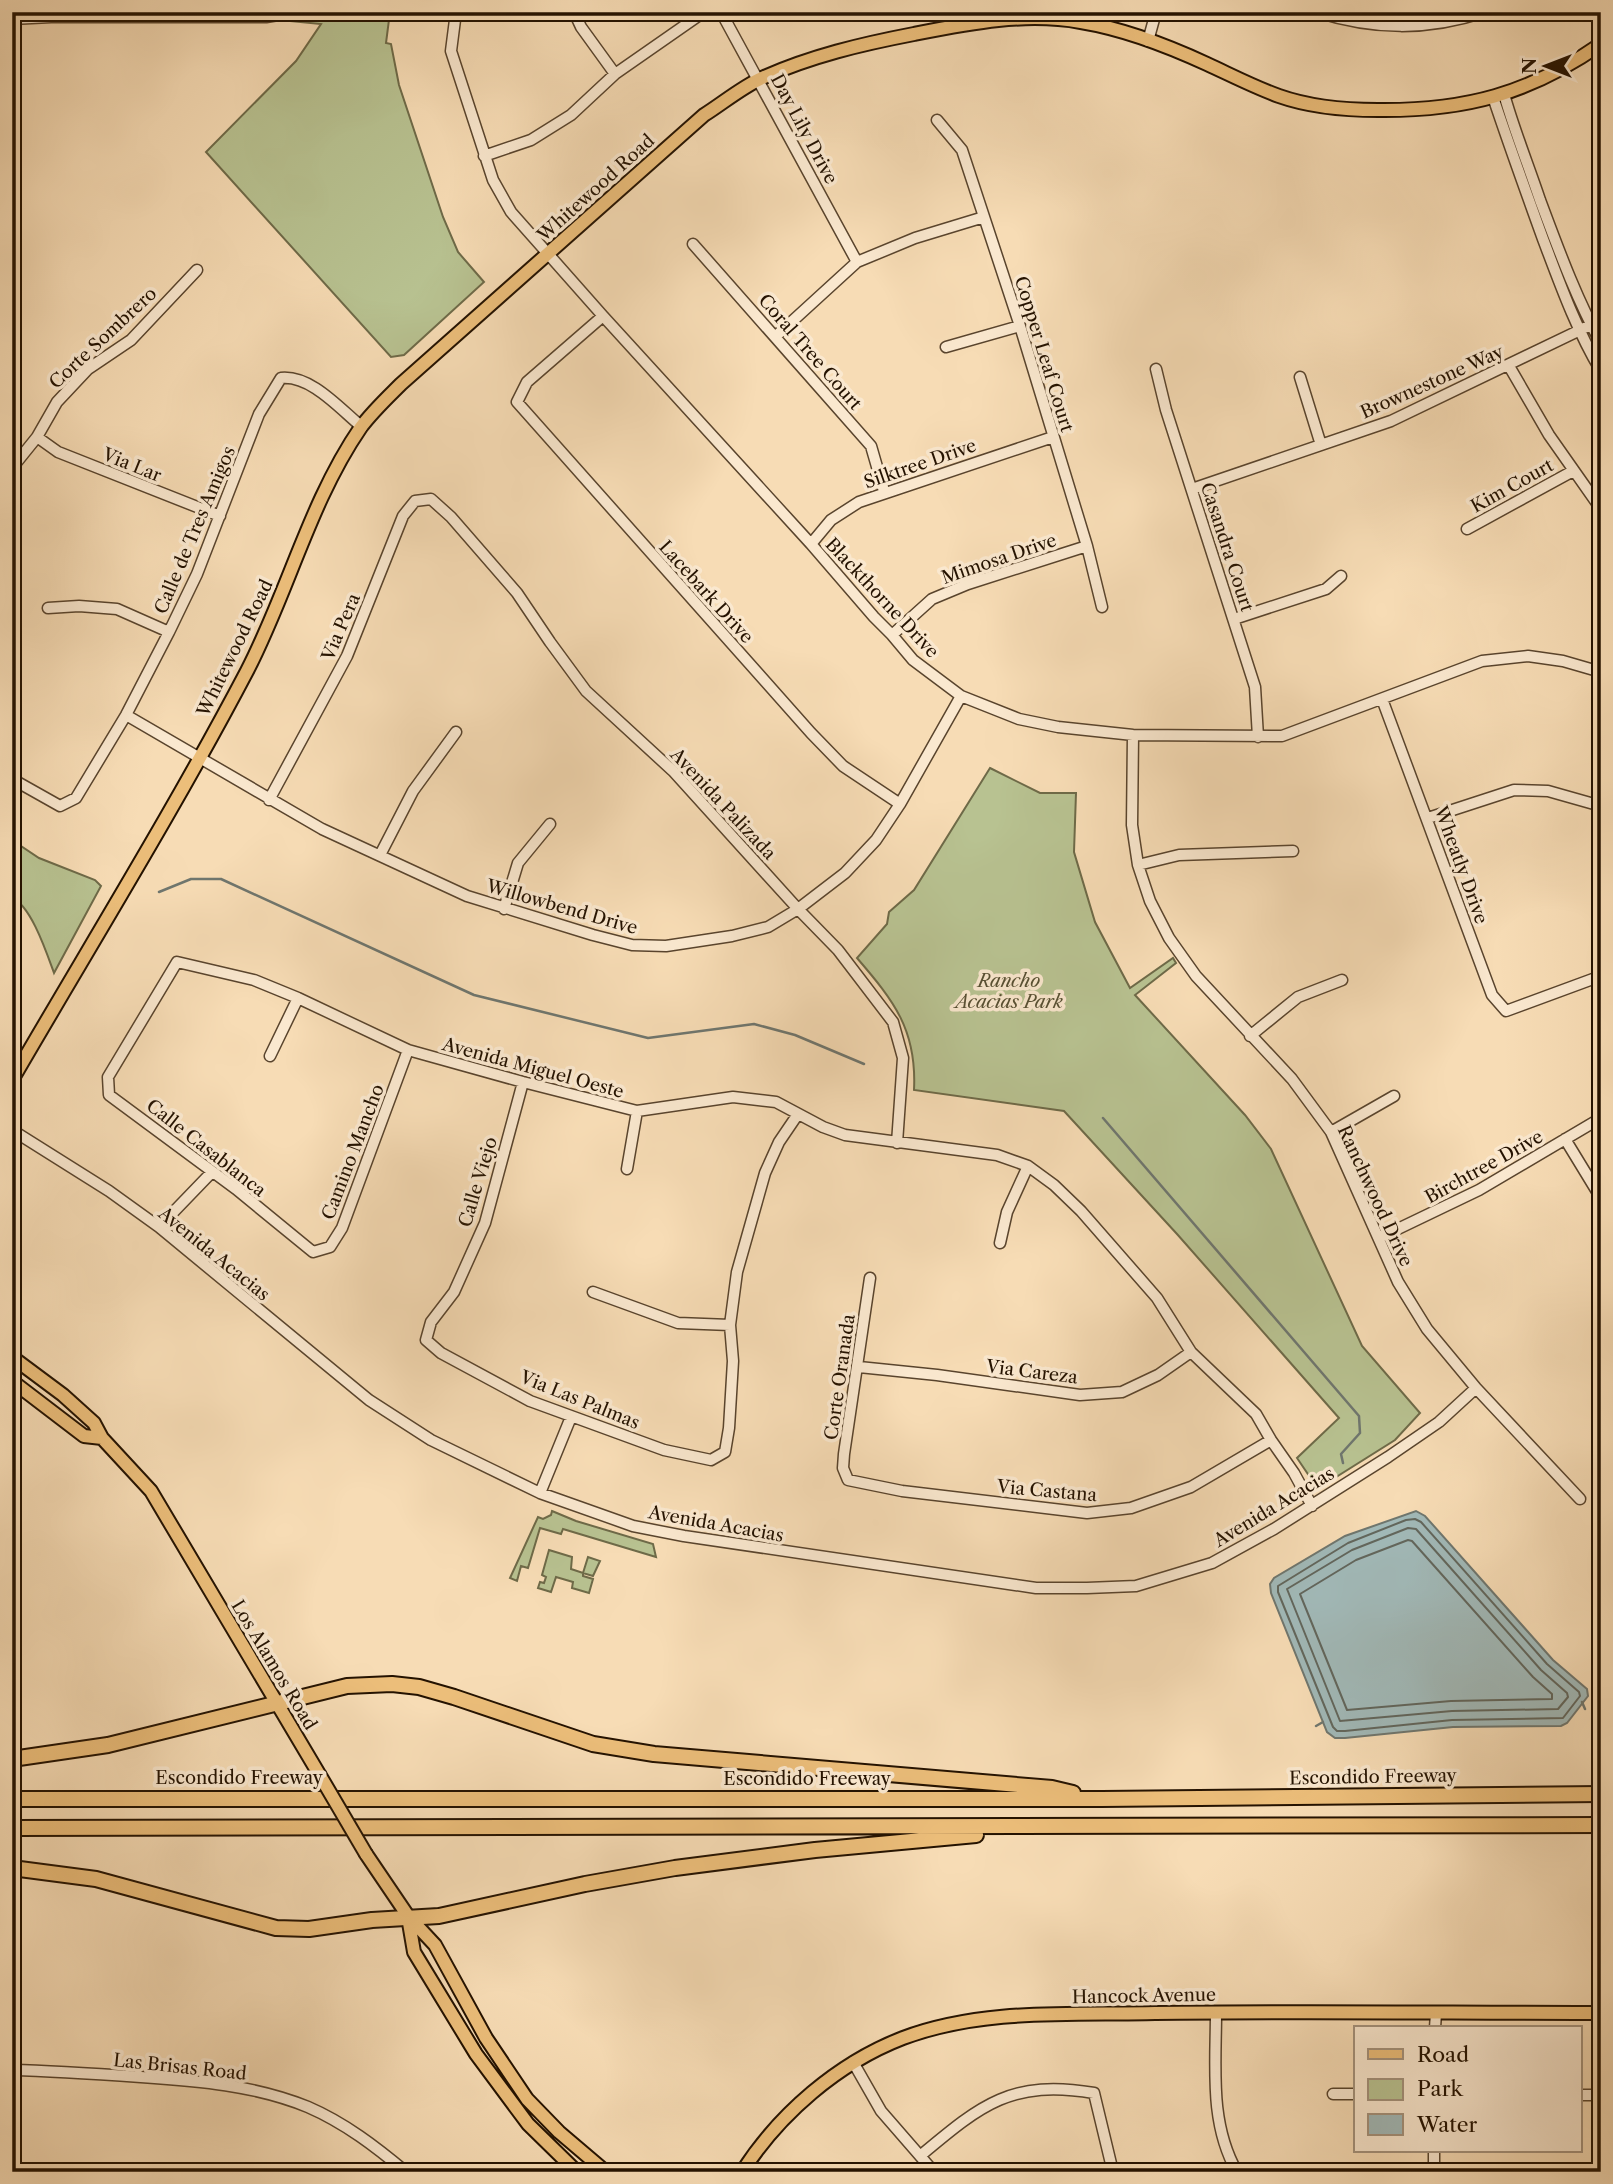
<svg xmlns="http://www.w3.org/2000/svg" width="1613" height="2184" font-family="'Libre Caslon Text',serif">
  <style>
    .green { fill: #b8c291; stroke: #6e6a48; stroke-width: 2 }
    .water { fill: #a1b9b8; stroke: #6f766e; stroke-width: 2 }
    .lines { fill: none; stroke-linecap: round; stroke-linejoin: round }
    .shore { stroke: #62665c; stroke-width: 2 }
    .stream { stroke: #6f766e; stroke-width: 2.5 }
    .minor-casing { stroke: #59442d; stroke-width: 13 }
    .major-casing { stroke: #241200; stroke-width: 16 }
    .highway-casing { stroke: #241200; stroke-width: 18 }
    .minor { stroke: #fae8cf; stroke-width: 10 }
    .major { stroke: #ecbe7a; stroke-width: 12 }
    .highway { stroke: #ecbe7a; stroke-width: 14 }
    .major-bridge-casing { stroke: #241200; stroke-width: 16; stroke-linecap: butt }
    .major-bridge { stroke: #ecbe7a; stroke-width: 12 }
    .labels { text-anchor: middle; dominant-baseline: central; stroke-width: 7; stroke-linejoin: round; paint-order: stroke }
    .street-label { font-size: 18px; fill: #241200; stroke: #fae8cf }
    .park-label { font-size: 18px; font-style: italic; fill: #585033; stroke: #fae8cf }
  </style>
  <rect width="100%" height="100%" fill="#f7dcb5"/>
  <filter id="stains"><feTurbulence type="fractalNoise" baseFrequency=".00286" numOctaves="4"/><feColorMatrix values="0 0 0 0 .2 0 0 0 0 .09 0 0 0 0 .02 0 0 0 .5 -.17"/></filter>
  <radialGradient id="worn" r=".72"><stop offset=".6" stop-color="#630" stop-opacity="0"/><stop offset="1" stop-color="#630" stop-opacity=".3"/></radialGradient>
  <path class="green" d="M196,12H390L386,43L391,44L399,85L443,217L458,252L484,282L404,355L391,357L206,152L296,61L321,24Z
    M990,768L1040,793H1076L1074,852L1095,922L1130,988L1173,958L1176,963L1135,995L1245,1115L1271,1149L1362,1346L1420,1413L1395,1440L1325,1484L1314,1483L1297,1458L1339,1418L1177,1234L1064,1111L914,1090C917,1030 894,1001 857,958L887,924L889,912L914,890Z
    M12,840L39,858L95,880L101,886L54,973C47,954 31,905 12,898Z
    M552,1511L576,1521L653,1544L656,1557L563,1529L561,1534L540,1528L528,1568L521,1566L517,1581L510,1578L538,1517L543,1519L551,1515Z
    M549,1550L572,1557L571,1569L583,1573L588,1557L600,1561L593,1576L583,1573V1576L593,1579L589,1593L572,1588L573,1582L556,1577L551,1592L538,1588L540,1582L544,1583L546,1577L542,1575Z"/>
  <path class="water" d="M1416,1511L1425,1516L1553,1660L1587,1689L1588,1696L1567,1723L1561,1726L1453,1727L1345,1738H1335L1327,1732L1271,1593L1270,1584L1274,1578L1345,1536Z"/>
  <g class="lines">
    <path class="shore" d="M1415,1519L1421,1522L1547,1664L1579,1692L1580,1696L1563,1718L1452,1720L1345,1731H1337L1333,1727L1278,1592V1586L1348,1543L1406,1520Z
      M1408,1528L1416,1529L1541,1670L1567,1693L1568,1697L1558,1709L1452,1711L1340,1721L1287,1589L1352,1550Z
      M1408,1540L1412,1541L1533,1677L1552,1694V1699L1451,1701L1347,1710L1300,1594L1356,1560Z"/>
    <path class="stream" d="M159,892L191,879H221L474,995L648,1038L754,1024L795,1035L864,1064
      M1103,1118L1359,1416L1360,1433L1341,1454L1343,1463
      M1582,1702L1585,1709
      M1316,1726L1323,1722"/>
    <defs>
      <path id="minor" d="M456,12L451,51L493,180L511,212L603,316L811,544L874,617L892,635L913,660L961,696L1019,719L1058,727L1133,735L1282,736L1482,661L1528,656L1563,661L1601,672
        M574,12L581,27L615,74
        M721,12L857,262
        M1317,12C1374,30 1427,31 1484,12
        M12,19L51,17H266L296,12
        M1148,41L1156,12
        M1504,94C1514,130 1528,164 1540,200C1558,248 1576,298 1601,343
        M1493,97C1509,145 1526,192 1543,239C1560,284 1576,329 1601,371
        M937,120L962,150L1020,326L1087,546L1102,607
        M484,156L531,140L571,115L615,74L704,12
        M693,244L871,446L884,491
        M603,316L527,382L517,402L811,733L843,766L900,804
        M776,336L857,262L915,238L984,217
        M946,347L1020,326
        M1509,366L1549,435L1601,509
        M1156,369L1166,410L1255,687L1258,737
        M1300,377L1321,445
        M37,437L58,452L220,516
        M12,468L37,437L57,402L88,369L131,340L197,270
        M1192,489L1391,421L1601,320
        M1467,529L1573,471
        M811,544L831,520L859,502L1053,437
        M48,608L79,606L117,609L169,632
        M1234,619L1326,589L1341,576
        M892,635L932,599L968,584L1087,546
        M1382,699L1492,995L1506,1011L1601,976
        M126,715L322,829L467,896L593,935L632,945L666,946L732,936L768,927L798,909L845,873L876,840L900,804L961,696
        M1133,735L1132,825L1138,865L1150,901L1169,938L1196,976L1292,1079L1331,1132L1398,1282L1427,1329L1476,1388L1580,1499
        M12,779L60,806L76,798L126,715L169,632L197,574L259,414L281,378C311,375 339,408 362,427
        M269,800L347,656L403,516L415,501L431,499L451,517L517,593L550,642L586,691L673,771L798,909L838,950L893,1022L903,1058L897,1143
        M1428,818L1514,790L1548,791L1601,806
        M380,855L413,791L456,732
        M1138,865L1179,855L1293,851
        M504,909L518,863L550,824
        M1250,1036L1298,997L1342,980
        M408,1050L342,1228L330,1247L313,1252L236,1189L109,1095L108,1077L177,962L254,980L298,998L408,1050L523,1082L637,1111L733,1097L776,1102L823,1127L845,1135L997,1155L1028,1166L1054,1185L1081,1211L1157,1298L1191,1352L1256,1414L1271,1440L1294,1473L1312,1506
        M270,1056L298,998
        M523,1082L485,1223L454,1292L431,1322L426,1340L441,1353L530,1401L664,1450L711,1460L725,1452L729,1428L733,1361L730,1325L737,1272L765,1173L779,1142L798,1114
        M12,1130L109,1191L159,1227L369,1400L431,1440L540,1493L633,1526L684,1536L1036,1588H1087L1136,1586L1212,1563L1274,1529L1388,1457L1439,1422L1476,1388
        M1331,1132L1394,1096
        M1565,1139L1601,1198
        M627,1169L637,1111
        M159,1227L212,1172
        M1379,1238L1479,1190L1601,1118
        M1000,1243L1007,1212L1028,1166
        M870,1278L844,1454L843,1468L848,1480L902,1491L1087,1513L1131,1508L1191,1487L1271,1440
        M593,1292L678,1323L730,1325
        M859,1367L937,1375L1080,1395L1122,1392L1158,1375L1191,1352
        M540,1493L571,1417
        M1216,2012C1216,2066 1209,2123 1237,2172
        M1435,2028L1436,2013
        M853,2062L881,2111L934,2172
        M12,2070C55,2071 98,2074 141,2077C198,2081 254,2085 308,2107C345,2123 376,2147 406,2172
        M1333,2094H1356
        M1580,2095H1601
        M920,2156C981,2105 1011,2079 1094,2093L1113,2172
        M1434,2172V2151"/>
      <path id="major" d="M12,1080C91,944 174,810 247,671C288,592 310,501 361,427C373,411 387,398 401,384L704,115C723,103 742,87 762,78C811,56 862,44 914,34C970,23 1025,12 1081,22C1124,29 1168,46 1207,64C1231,75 1254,87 1279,96C1310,107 1345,110 1378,110C1465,111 1529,94 1601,44
        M12,1357L63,1395L94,1423L102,1438L151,1491L319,1774
        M12,1381L84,1436L102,1438
        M366,1854L408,1916L435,1945L486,2038L527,2099L559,2132L606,2172
        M408,1917L414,1952L476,2054L528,2124L577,2172
        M742,2172C779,2114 838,2063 903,2038C983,2008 1071,2015 1155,2013C1303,2011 1452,2013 1601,2013"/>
      <path id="highway" d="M12,1759L108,1745L347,1686L392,1684L419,1687L454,1697L593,1744L654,1754L1052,1788L1073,1793
        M12,1799H1102L1601,1794
        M12,1828L1601,1825
        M12,1868L96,1879L276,1928L309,1929L372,1920L439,1916L585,1884L675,1868L815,1850L976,1835"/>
    </defs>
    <use href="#minor" class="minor-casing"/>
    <use href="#major" class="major-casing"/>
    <use href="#highway" class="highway-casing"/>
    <use href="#minor" class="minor"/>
    <use href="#major" class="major"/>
    <use href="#highway" class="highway"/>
    <defs>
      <path id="major-bridge" d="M319,1774L366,1854"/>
    </defs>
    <use href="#major-bridge" class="major-bridge-casing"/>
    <use href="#major-bridge" class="major-bridge"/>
  </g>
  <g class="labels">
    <g class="street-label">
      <text transform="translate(804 129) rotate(62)">Day Lily Drive</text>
      <text transform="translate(596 188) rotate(-42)">Whitewood Road</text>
      <text transform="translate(103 338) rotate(-43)">Corte Sombrero</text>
      <text transform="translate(810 352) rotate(49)">Coral Tree Court</text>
      <text transform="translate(1044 354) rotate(73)">Copper Leaf Court</text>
      <text transform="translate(1432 382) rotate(-24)">Brownestone Way</text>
      <text transform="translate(920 464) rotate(-19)">Silktree Drive</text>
      <text transform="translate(132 465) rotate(22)">Via Lar</text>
      <text transform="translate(1512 486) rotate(-29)">Kim Court</text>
      <text transform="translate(195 530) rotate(-67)">Calle de Tres Amigos</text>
      <text transform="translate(1227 547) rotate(72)">Casandra Court</text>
      <text transform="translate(999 559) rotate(-19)">Mimosa Drive</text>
      <text transform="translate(706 592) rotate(48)">Lacebark Drive</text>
      <text transform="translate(882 598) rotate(47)">Blackthorne Drive</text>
      <text transform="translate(341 627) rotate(-67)">Via Pera</text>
      <text transform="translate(235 648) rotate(-64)">Whitewood Road</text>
      <text transform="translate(723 804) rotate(47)">Avenida Palizada</text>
      <text transform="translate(1461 865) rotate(70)">Wheatly Drive</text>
      <text transform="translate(562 907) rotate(16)">Willowbend Drive</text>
      <text transform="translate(533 1068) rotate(15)">Avenida Miguel Oeste</text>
      <text transform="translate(206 1148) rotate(38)">Calle Casablanca</text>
      <text transform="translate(353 1152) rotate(-69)">Camino Mancho</text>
      <text transform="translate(1484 1167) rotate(-29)">Birchtree Drive</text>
      <text transform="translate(478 1182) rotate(-73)">Calle Viejo</text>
      <text transform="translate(1375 1196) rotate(65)">Ranchwood Drive</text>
      <text transform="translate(214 1254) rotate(39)">Avenida Acacias</text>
      <text transform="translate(1032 1372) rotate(7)">Via Careza</text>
      <text transform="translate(840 1377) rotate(-82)">Corte Oranada</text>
      <text transform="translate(580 1400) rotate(22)">Via Las Palmas</text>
      <text transform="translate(1047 1491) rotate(5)">Via Castana</text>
      <text transform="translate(1274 1507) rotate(-31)">Avenida Acacias</text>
      <text transform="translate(716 1524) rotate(10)">Avenida Acacias</text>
      <text transform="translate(274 1665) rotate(59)">Los Alamos Road</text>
      <text transform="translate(1373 1777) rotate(-1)">Escondido Freeway</text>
      <text x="239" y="1778">Escondido Freeway</text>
      <text x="807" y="1779">Escondido Freeway</text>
      <text transform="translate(1144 1996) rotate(-1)">Hancock Avenue</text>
      <text transform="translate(180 2067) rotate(6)">Las Brisas Road</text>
    </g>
    <g class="park-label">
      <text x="1009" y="981">Rancho<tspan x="1009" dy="21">Acacias Park</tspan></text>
    </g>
  </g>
  <rect width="1613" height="2184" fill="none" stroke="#f7dcb5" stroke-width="42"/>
  <rect x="14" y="14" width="1585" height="2156" fill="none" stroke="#241200" stroke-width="3.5"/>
  <rect x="21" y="21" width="1571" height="2142" fill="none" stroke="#241200" stroke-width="2"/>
  <rect x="1354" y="2026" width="228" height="126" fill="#fae8cf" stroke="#a4927c" stroke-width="2"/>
  <rect x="1368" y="2049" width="35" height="10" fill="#ecbe7a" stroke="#a4927c" stroke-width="2"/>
  <text x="1417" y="2062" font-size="21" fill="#241200">Road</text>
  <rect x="1368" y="2079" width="35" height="21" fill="#b8c291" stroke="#a4927c" stroke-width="2"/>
  <text x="1417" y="2096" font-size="21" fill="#241200">Park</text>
  <rect x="1368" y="2114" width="35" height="21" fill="#a1b9b8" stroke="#a4927c" stroke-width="2"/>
  <text x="1417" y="2132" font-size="21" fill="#241200">Water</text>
  <g transform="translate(1546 66) rotate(270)" stroke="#fae8cf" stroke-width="5" paint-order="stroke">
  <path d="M0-5L12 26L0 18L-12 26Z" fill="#241200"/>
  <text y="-10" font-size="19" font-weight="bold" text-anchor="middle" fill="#241200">N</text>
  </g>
  <rect width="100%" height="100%" filter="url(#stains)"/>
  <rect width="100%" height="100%" fill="url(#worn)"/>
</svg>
